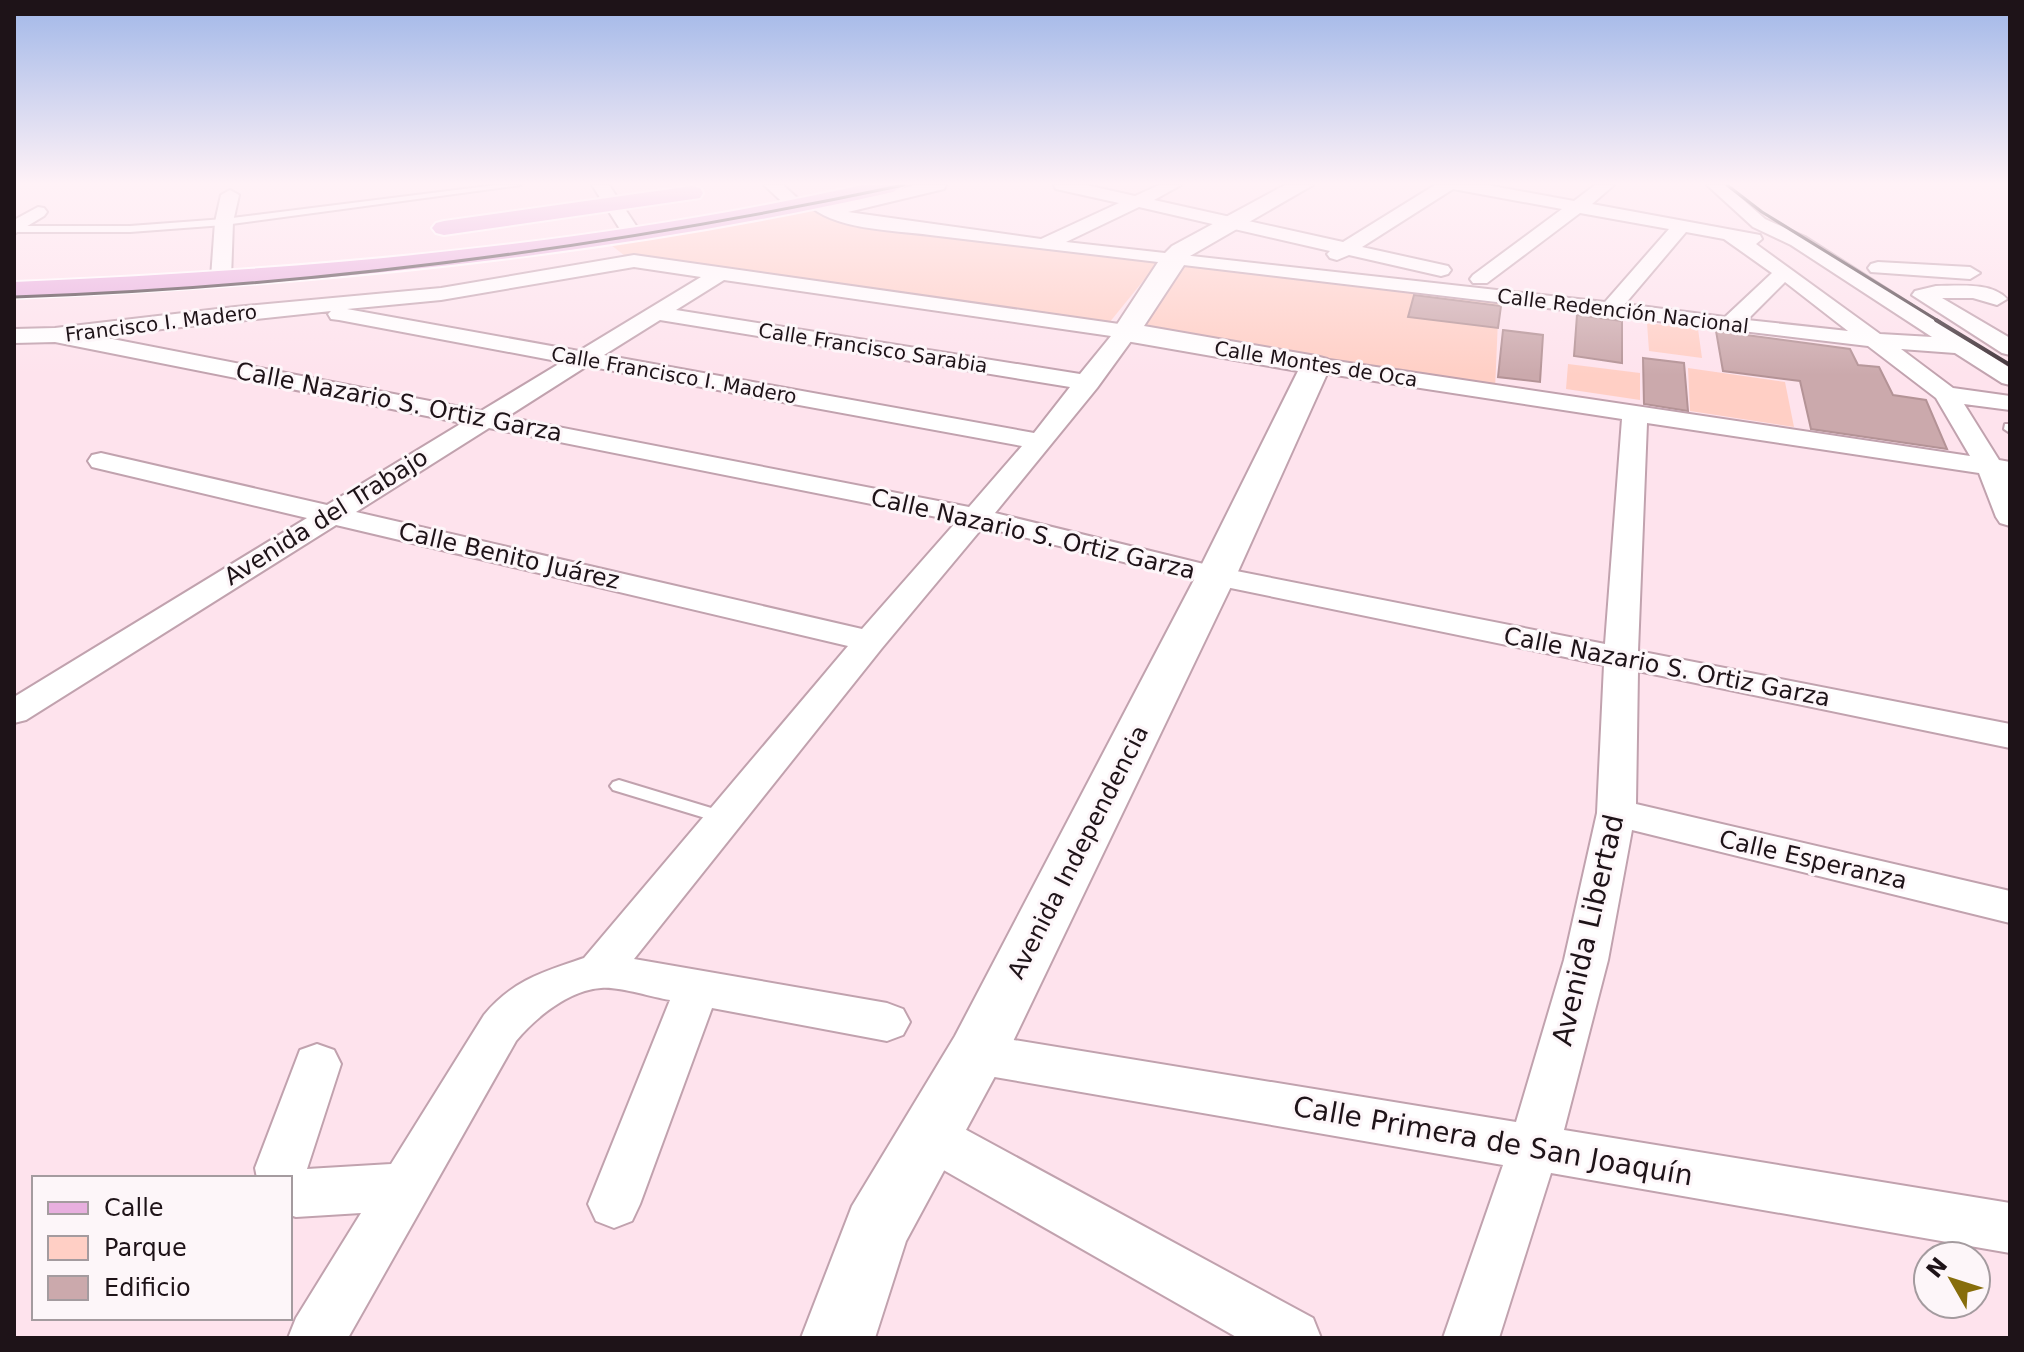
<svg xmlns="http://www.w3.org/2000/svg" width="2024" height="1352" font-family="'DejaVu Sans',sans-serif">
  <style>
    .green { fill: #ffcfc5 }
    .building { fill: #cba9ac; stroke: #b49396; stroke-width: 2 }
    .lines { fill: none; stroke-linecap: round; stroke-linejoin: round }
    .lane-casing { stroke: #c1a2ae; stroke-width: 4 }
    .street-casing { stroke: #c1a2ae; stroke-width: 4 }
    .secondary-casing { stroke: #c1a2ae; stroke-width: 4 }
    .primary-casing { stroke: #fff; stroke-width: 4 }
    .lane { fill: #fff; fill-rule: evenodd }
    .street { fill: #fff; fill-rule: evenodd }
    .secondary { fill: #fff; fill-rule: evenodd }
    .primary { fill: #e8afdf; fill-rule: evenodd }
    .rail-far1 { stroke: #3f3238; stroke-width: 3 }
    .rail { stroke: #3f3238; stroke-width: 4 }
    .labels { text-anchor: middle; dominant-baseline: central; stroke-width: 6; stroke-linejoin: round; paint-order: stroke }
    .far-street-label { font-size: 20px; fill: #1e1318; stroke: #fdf6f9 }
    .street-label { font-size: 24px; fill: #1e1318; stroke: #fdf6f9 }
    .near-street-label { font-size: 28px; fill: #1e1318; stroke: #fdf6f9 }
  </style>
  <rect width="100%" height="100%" fill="#fee3ed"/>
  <path class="green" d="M813,208L1161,259L1109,323L629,259L611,245Z
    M1174,262L1499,297L1495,389L1132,331Z
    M1647,323L1698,329L1702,358L1649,351Z
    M1568,364L1640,373V400L1566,389Z
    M1688,368L1785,382L1794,427L1690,411Z"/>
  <path class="building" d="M1414,295L1501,306L1498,328L1408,317Z
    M1577,315L1622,321V363L1574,356Z
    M1503,330L1543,335L1540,382L1498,377Z
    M1716,331L1850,349L1858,365L1879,367L1893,395L1926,400L1947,449L1811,429L1800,381L1723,371Z
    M1643,358L1684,363L1688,411L1644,404Z"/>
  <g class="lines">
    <defs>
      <path id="lane" d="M496,185H521L224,225L130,232H14V226H130L224,219Z
        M2005,424H2010V433L2004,429Z
        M619,780L731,814L734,818L731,822L725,824L613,790L610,786L613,782Z"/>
      <path id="street" d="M592,185H609L641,233L639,237H625Z
        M764,185H783L806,206L803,210H791Z
        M916,185H946L944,189L848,212L1041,239L1119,203L1056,189L1054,185H1086L1135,196L1159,185H1181L1154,200L1343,242L1435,185H1487L1574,201L1595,185H1614L1592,204L1760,235L1762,239L1756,244L1880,334L1932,337L1791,245L1753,227L1707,185H1726L1765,219L1805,237L2010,368V385L2002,383L1955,353L1901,349L1953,388L2010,396V410L1964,404L1999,460L2010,462V526L2000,523L1996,517L1979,473L1647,423L1638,651L2010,724V748L1638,671L1636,804L2010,891V923L1632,830L1608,960L1564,1130L2010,1203V1253L1551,1173L1499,1338H1443L1503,1165L977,1074L960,1068L953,1054L960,1040L977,1034L1516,1122L1564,960L1597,813L1604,665L1216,585L983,527L882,648L634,959L887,1003L903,1009L910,1022L903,1035L887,1041L712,1008L640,1204L632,1221L614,1228L596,1221L588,1204L670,1000C651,997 618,986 601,988C569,990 535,1018 516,1041L348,1338H288L296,1318L361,1213L296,1217L290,1215V1178H257L255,1168L300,1050L317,1044L334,1050L341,1064L307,1169L391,1164L484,1015C513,980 543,972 584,958L848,646L336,525L26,720L14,723V697L307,518L92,467L88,461L92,455L101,453L327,505L462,423L55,342L14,343V329L55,328L235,307L441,288L634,255L1126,325L1134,327L1137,332L1134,337L1097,388L995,513L1216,567L1605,644L1622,419L1316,372L1308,370L1304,365L1308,360L1316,358L1970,456L1936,398L1868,346L930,235C894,230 830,230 806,202L815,197L831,206ZM1453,189L1562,209L1473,275L1470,279L1473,283H1487L1580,213L1669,229L1605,302L1066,242L1139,207L1330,251L1327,254L1330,258L1337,260L1349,255L1441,276L1448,274L1451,270L1448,266L1362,247ZM1686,232L1724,239L1772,273L1725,317L1625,304ZM634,267L701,277L579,351L347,309L441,300ZM724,280L1111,336L1080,374L676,310ZM1785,282L1848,331L1747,320ZM331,311L328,314L331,319L339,320L562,362L481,411L97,336ZM660,320L1070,387L1034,433L604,355ZM587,366L1022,446L969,507L507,417ZM489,428L957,521L862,629L356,512Z
        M230,190L239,195L233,222L231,278L221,284L211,278L215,222L221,195Z
        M38,207L44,208L47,212L44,216L14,234V220Z
        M1878,262L1970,267L1980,273L1970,279L1871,272L1868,268L1871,264Z
        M1936,286C1958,286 1992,282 2007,299L1997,305L1973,298H1942L2010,338V355L2002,353L1912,295L1915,291Z
        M930,1114L948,1120L1313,1318L1321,1338H1238L912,1152L905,1136L912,1120Z"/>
      <path id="secondary" d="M1285,185H1313L1190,256L1144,326L1316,356L1327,359L1331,365L1236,576L1007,1054L906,1241L875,1338H801L852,1206L955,1036L1196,576L1298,371L1126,341L1116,338L1112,332L1162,256L1172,246Z"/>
      <path id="primary" d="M862,185H904L893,192C605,257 309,285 14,298V282C297,270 585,247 862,185Z
        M692,186L700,188L703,193L700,198L444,235L436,233L432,228L436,223L444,221Z"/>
    </defs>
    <use href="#lane" class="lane-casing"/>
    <use href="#street" class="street-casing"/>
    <use href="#secondary" class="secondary-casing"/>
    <use href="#primary" class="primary-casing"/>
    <use href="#lane" class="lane"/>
    <use href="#street" class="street"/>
    <use href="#secondary" class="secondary"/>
    <use href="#primary" class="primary"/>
    <path class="rail-far1" d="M1727,185L1762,212L1940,322
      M14,297C313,287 612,247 904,185"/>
    <path class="rail" d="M1936,320L2010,365"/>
  </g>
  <linearGradient id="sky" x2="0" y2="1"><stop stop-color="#a1b7e8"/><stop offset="0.49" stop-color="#fff2f7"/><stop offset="1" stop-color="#fff2f7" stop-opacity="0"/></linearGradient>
  <rect width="2024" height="375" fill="url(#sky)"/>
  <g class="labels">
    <g class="far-street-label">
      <text transform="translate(1623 311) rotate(7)">Calle Redención Nacional</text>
      <text transform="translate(161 323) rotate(-7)">Francisco I. Madero</text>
      <text transform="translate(873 348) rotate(9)">Calle Francisco Sarabia</text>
      <text transform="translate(1316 364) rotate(9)">Calle Montes de Oca</text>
      <text transform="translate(674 375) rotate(10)">Calle Francisco I. Madero</text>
    </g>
    <g class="street-label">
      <text transform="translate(399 402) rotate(11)">Calle Nazario S. Ortiz Garza</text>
      <text transform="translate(326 517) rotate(-32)">Avenida del Trabajo</text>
      <text transform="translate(1033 534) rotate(13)">Calle Nazario S. Ortiz Garza</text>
      <text transform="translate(509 556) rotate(13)">Calle Benito Juárez</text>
      <text transform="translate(1667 667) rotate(11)">Calle Nazario S. Ortiz Garza</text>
      <text transform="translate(1078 852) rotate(-63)">Avenida Independencia</text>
      <text transform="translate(1813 860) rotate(13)">Calle Esperanza</text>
    </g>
    <g class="near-street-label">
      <text transform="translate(1588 930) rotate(-77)">Avenida Libertad</text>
      <text transform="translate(1493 1141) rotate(10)">Calle Primera de San Joaquín</text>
    </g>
  </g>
  <rect width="2024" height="1352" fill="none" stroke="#1e1318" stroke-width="32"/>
  <rect x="32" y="1176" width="260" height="144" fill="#fdf6f9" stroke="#a49b9f" stroke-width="2"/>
  <rect x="48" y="1202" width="40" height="12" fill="#e8afdf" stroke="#a49b9f" stroke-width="2"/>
  <text x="104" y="1216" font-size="24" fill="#1e1318">Calle</text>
  <rect x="48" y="1236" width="40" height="24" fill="#ffcfc5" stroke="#a49b9f" stroke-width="2"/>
  <text x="104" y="1256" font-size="24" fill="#1e1318">Parque</text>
  <rect x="48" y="1276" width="40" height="24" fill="#cba9ac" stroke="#a49b9f" stroke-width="2"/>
  <text x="104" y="1296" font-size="24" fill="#1e1318">Edificio</text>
  <g transform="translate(1952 1280) rotate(309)"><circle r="38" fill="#fdf6f9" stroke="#a49b9f" stroke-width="2"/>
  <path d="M0-6L14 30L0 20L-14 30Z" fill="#876d0b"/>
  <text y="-12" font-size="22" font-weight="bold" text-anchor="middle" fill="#1e1318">N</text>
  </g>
</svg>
